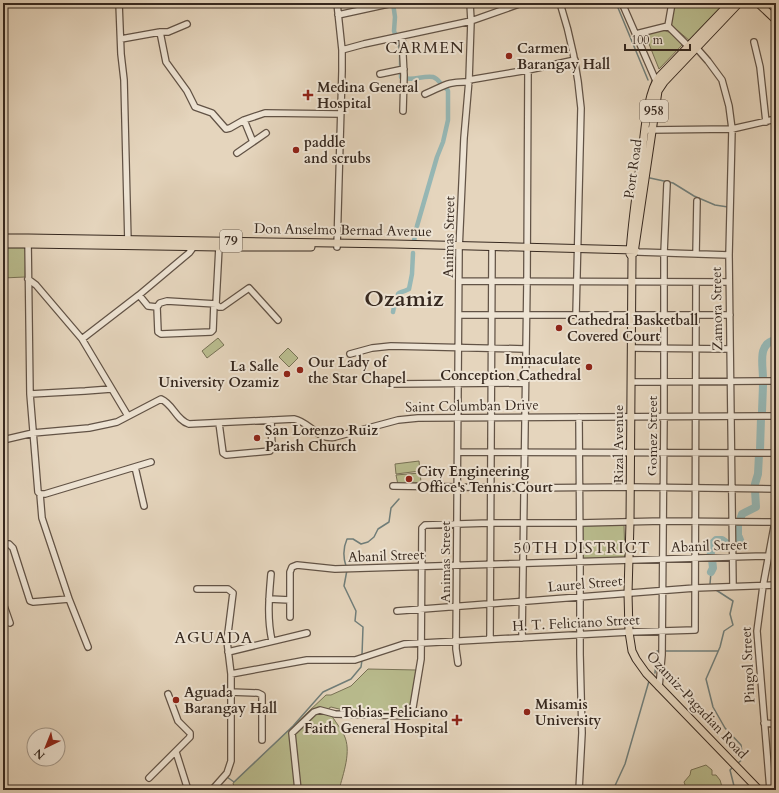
<svg xmlns="http://www.w3.org/2000/svg" width="779" height="793" font-family="Cardo,serif">
  <style>
    .green { fill: #b9bc8e; stroke: #787256 }
    .lines { fill: none; stroke-linecap: round; stroke-linejoin: round }
    .stream { stroke: #707e7a; stroke-width: 1.5 }
    .canal { stroke: #96b8b6; stroke-width: 4.5 }
    .river { stroke: #96b8b6; stroke-width: 8 }
    .minor-casing { stroke: #625346; stroke-width: 8 }
    .major-casing { stroke: #36281f; stroke-width: 9 }
    .minor { stroke: #eee4d4; stroke-width: 5.5 }
    .major { stroke: #e5d5bd; stroke-width: 7 }
    .poi-dot { fill: #8f2418; stroke: #eee4d4; stroke-width: 1.5 }
    .labels { text-anchor: middle; dominant-baseline: central; stroke-width: 4; stroke-linejoin: round; paint-order: stroke }
    .shield { fill: #eee4d4; stroke: #6d6055; stroke-width: 1 }
    .shield-label { font-size: 13px; font-weight: bold; fill: #36281f }
    .poi-label { font-size: 14px; font-weight: bold; fill: #36281f; stroke: #eee4d4; text-anchor: start }
    .street-label { font-size: 14px; fill: #36281f; stroke: #eee4d4 }
    .quarter-label { font-size: 16px; letter-spacing: 1px; fill: #36281f; stroke: #eee4d4 }
    .town-label { font-size: 22px; font-weight: bold; fill: #36281f; stroke: #eee4d4 }
  </style>
  <rect width="100%" height="100%" fill="#e5d5bd"/>
  <filter id="stains"><feTurbulence type="fractalNoise" baseFrequency=".005" numOctaves="4"/><feColorMatrix values="0 0 0 0 .2 0 0 0 0 .09 0 0 0 0 .02 0 0 0 .5 -.17"/></filter>
  <radialGradient id="worn" r=".72"><stop offset=".6" stop-color="#630" stop-opacity="0"/><stop offset="1" stop-color="#630" stop-opacity=".3"/></radialGradient>
  <path class="green" d="M673,3H725L690,41L671,25Z
    M661,30L669,32L683,44L659,69L645,34Z
    M26,246L25,277L3,278V247Z
    M218,338L224,345L207,358L202,351Z
    M288,348L298,358L289,367L279,357Z
    M419,461L420,471L396,474L395,464Z
    M420,473L421,482L398,485L396,475Z
    M624,525L625,558L582,559L580,526Z
    M368,669L417,670L411,710L403,712L347,711L331,707L329,708C331,718 340,726 344,735C352,751 343,774 339,790H235L233,783L326,695H331L351,686Z
    M706,765L712,770V775H716L720,780L723,790H687L684,782L690,775L691,770Z"/>
  <g class="lines">
    <path class="stream" d="M616,3L648,80
      M650,178L673,183L694,196L715,205L728,207
      M346,566C343,557 343,548 347,539H353L361,544L368,542L374,537L378,529L389,522L391,508L399,499
      M347,570L344,586L356,611L355,621L363,627L362,655
      M710,584L711,572
      M716,590L733,601L730,614L733,625L724,631L720,647L706,679L713,707L725,728L741,745L743,759L738,763
      M665,651H718
      M655,673L657,651H659
      M732,768L730,770L735,790
      M224,781L227,777L234,782L293,726L323,692L351,679L361,667L362,660
      M613,790L625,764L649,681"/>
    <path class="canal" d="M393,3L395,17L394,31L401,49V77C411,82 423,75 433,77C440,79 441,87 447,89L448,91V120L443,142L437,157L417,226L414,241
      M393,312L394,307L399,304C396,289 398,295 409,289L412,274L413,253"/>
    <path class="river" d="M763,379C763,364 757,343 776,340
      M762,412L763,385
      M760,450L761,418
      M755,484L758,474L759,454
      M741,517L742,514L756,507L755,490
      M734,545H742L738,535V523
      M711,555L710,546L716,540H722L729,545
      M711,572L713,568L712,559"/>
    <defs>
      <path id="minor" d="M119,3L121,54L124,80L128,243
        M337,3L342,50V71L337,247
        M560,3C571,37 578,72 581,108L576,315
        M622,3L656,81L658,83
        M308,4L311,3
        M338,15L393,3
        M668,26L691,49
        M668,26L672,3
        M160,32L166,62L187,91L195,107L212,113L226,129L230,128L244,120L265,113L340,114
        M636,34L668,26
        M402,36L404,75L403,111
        M121,39L160,32H168L187,24
        M754,42L760,67L766,122
        M694,45L708,61L722,80L729,106L732,129L729,255L733,586
        M342,50L364,44L471,21L522,3
        M380,74L404,69
        M469,80L528,70L575,60
        M425,94C444,86 447,81 469,82
        M244,120L253,142
        M649,130L732,129L776,119
        M237,153L266,133
        M28,240L30,394L38,492L40,494H45L151,462
        M635,250L638,252L729,255
        M696,254L697,201
        M28,279L36,285L82,339L128,416
        M459,281L729,282
        M139,295L148,306L157,307L158,332L161,334L211,332L213,330L214,304
        M216,304L219,307H222L249,288L278,320
        M157,307L160,303L167,301L216,304L219,247
        M459,315H730
        M82,339L139,295L189,253L192,249L193,243
        M631,348L730,349
        M350,354L372,348L391,346L525,349
        M631,382L776,381
        M391,384L525,383
        M30,394L85,391L111,389
        M579,417L580,562V654L582,733L579,790
        M219,423L223,453L226,455L270,451L272,448L271,420
        M3,440L33,433L89,428L108,424L117,422L161,399C173,404 176,420 189,424L294,419C310,422 318,441 335,437L398,420L418,418L776,416
        M458,452L776,453
        M135,467L144,506
        M393,486L524,488L630,487L776,489
        M40,494L42,518L69,599
        M3,544H9L13,548L30,601L33,602L69,599L88,647
        M271,574C269,597 267,618 272,641
        M197,589H228L233,593L227,641L231,674V761L227,773L212,790
        M269,599L290,600
        M3,603L10,623
        M397,611L695,588L776,585
        M290,617V572L292,567L297,565L335,569L768,556
        M522,638L527,281L528,70
        M490,639L492,251
        M228,652L307,633
        M458,663L456,649L459,250L464,138L469,80L471,21L470,3
        M231,674L307,660H355L404,644L629,632L695,630L696,282
        M659,687L662,655L664,416V253L667,184
        M230,692L258,693L262,695V740
        M764,723L776,724
        M176,752L188,790
        M149,778L190,737V733L178,721L168,694
        M298,790L292,733L314,712L320,710L335,714L408,716L412,713L421,659L422,528L425,525L490,523H580L663,521L775,522
        M770,790L757,631L763,586L776,516"/>
      <path id="major" d="M758,3L776,20
        M3,238H28L395,244L635,250
        M3,244H28L219,247H311
        M630,253C632,221 637,190 641,158C645,136 646,95 659,77L730,3
        M634,253L658,91L664,82L739,3
        M630,254L632,257L630,522L628,593L629,632L632,651L636,659L646,673L759,790"/>
    </defs>
    <use href="#minor" class="minor-casing"/>
    <use href="#major" class="major-casing"/>
    <use href="#minor" class="minor"/>
    <use href="#major" class="major"/>
  </g>
  <g class="poi-dot">
    <circle cx="509" cy="56" r="4"/>
    <path d="M306 89h4v4h4v4h-4v4h-4v-4h-4v-4h4z"/>
    <circle cx="296" cy="150" r="4"/>
    <circle cx="559" cy="328" r="4"/>
    <circle cx="589" cy="367" r="4"/>
    <circle cx="300" cy="370" r="4"/>
    <circle cx="287" cy="374" r="4"/>
    <circle cx="257" cy="438" r="4"/>
    <circle cx="409" cy="479" r="4"/>
    <circle cx="176" cy="700" r="4"/>
    <circle cx="527" cy="712" r="4"/>
    <path d="M455 714h4v4h4v4h-4v4h-4v-4h-4v-4h4z"/>
  </g>
  <g class="labels">
    <g class="shield">
      <rect x="640" y="100" width="28" height="22" rx="3"/>
      <rect x="220" y="230" width="22" height="22" rx="3"/>
    </g>
    <g class="shield-label">
      <text x="654" y="111">958</text>
      <text x="231" y="241">79</text>
    </g>
    <g class="poi-label">
      <text x="517" y="48">Carmen<tspan x="517" dy="16">Barangay Hall</tspan></text>
      <text x="317" y="87">Medina General<tspan x="317" dy="16">Hospital</tspan></text>
      <text x="304" y="142">paddle<tspan x="304" dy="16">and scrubs</tspan></text>
      <text x="567" y="320">Cathedral Basketball<tspan x="567" dy="16">Covered Court</tspan></text>
      <text x="581" y="359" text-anchor="end">Immaculate<tspan x="581" dy="16">Conception Cathedral</tspan></text>
      <text x="308" y="362">Our Lady of<tspan x="308" dy="16">the Star Chapel</tspan></text>
      <text x="279" y="366" text-anchor="end">La Salle<tspan x="279" dy="16">University Ozamiz</tspan></text>
      <text x="265" y="430">San Lorenzo Ruiz<tspan x="265" dy="16">Parish Church</tspan></text>
      <text x="417" y="471">City Engineering<tspan x="417" dy="16">Office's Tennis Court</tspan></text>
      <text x="184" y="692">Aguada<tspan x="184" dy="16">Barangay Hall</tspan></text>
      <text x="535" y="704">Misamis<tspan x="535" dy="16">University</tspan></text>
      <text x="448" y="712" text-anchor="end">Tobias-Feliciano<tspan x="448" dy="16">Faith General Hospital</tspan></text>
    </g>
    <g class="street-label">
      <text transform="translate(633 169) rotate(-82)">Port Road</text>
      <text transform="translate(343 230) rotate(1)">Don Anselmo Bernad Avenue</text>
      <text transform="translate(449 237) rotate(-89)">Animas Street</text>
      <text transform="translate(717 309) rotate(-91)">Zamora Street</text>
      <text transform="translate(472 406) rotate(-1)">Saint Columban Drive</text>
      <text transform="translate(652 436) rotate(-90)">Gomez Street</text>
      <text transform="translate(618 444) rotate(-90)">Rizal Avenue</text>
      <text transform="translate(709 546) rotate(-2)">Abanil Street</text>
      <text transform="translate(386 556) rotate(-2)">Abanil Street</text>
      <text transform="translate(445 562) rotate(-90)">Animas Street</text>
      <text transform="translate(585 584) rotate(-5)">Laurel Street</text>
      <text transform="translate(576 623) rotate(-3)">H. T. Feliciano Street</text>
      <text transform="translate(748 665) rotate(-93)">Pingol Street</text>
      <text transform="translate(697 705) rotate(47)">Ozamiz-Pagadian Road</text>
    </g>
    <g class="quarter-label">
      <text x="425" y="48">CARMEN</text>
      <text x="582" y="548">50TH DISTRICT</text>
      <text x="214" y="638">AGUADA</text>
    </g>
    <g class="town-label">
      <text x="404" y="299">Ozamiz</text>
    </g>
  </g>
  <rect width="779" height="793" fill="none" stroke="#e5d5bd" stroke-width="16"/>
  <rect x="4" y="4" width="771" height="785" fill="none" stroke="#36281f" stroke-width="2"/>
  <rect x="8" y="8" width="763" height="777" fill="none" stroke="#36281f"/>
  <g transform="translate(46 747) rotate(223)"><circle r="19" fill="#eee4d4" stroke="#a4998c"/>
  <path d="M0-3L7 15L0 10L-7 15Z" fill="#8f2418"/>
  <text y="-6" font-size="11" font-weight="bold" text-anchor="middle" fill="#36281f">N</text>
  </g>
  <path d="M625 44v6h65v-6" fill="none" stroke="#36281f" stroke-width="2"/>
  <text x="631" y="44" font-size="12" fill="#36281f" stroke="#eee4d4" stroke-width="3" paint-order="stroke">100 m</text>
  <rect width="100%" height="100%" filter="url(#stains)"/>
  <rect width="100%" height="100%" fill="url(#worn)"/>
</svg>
